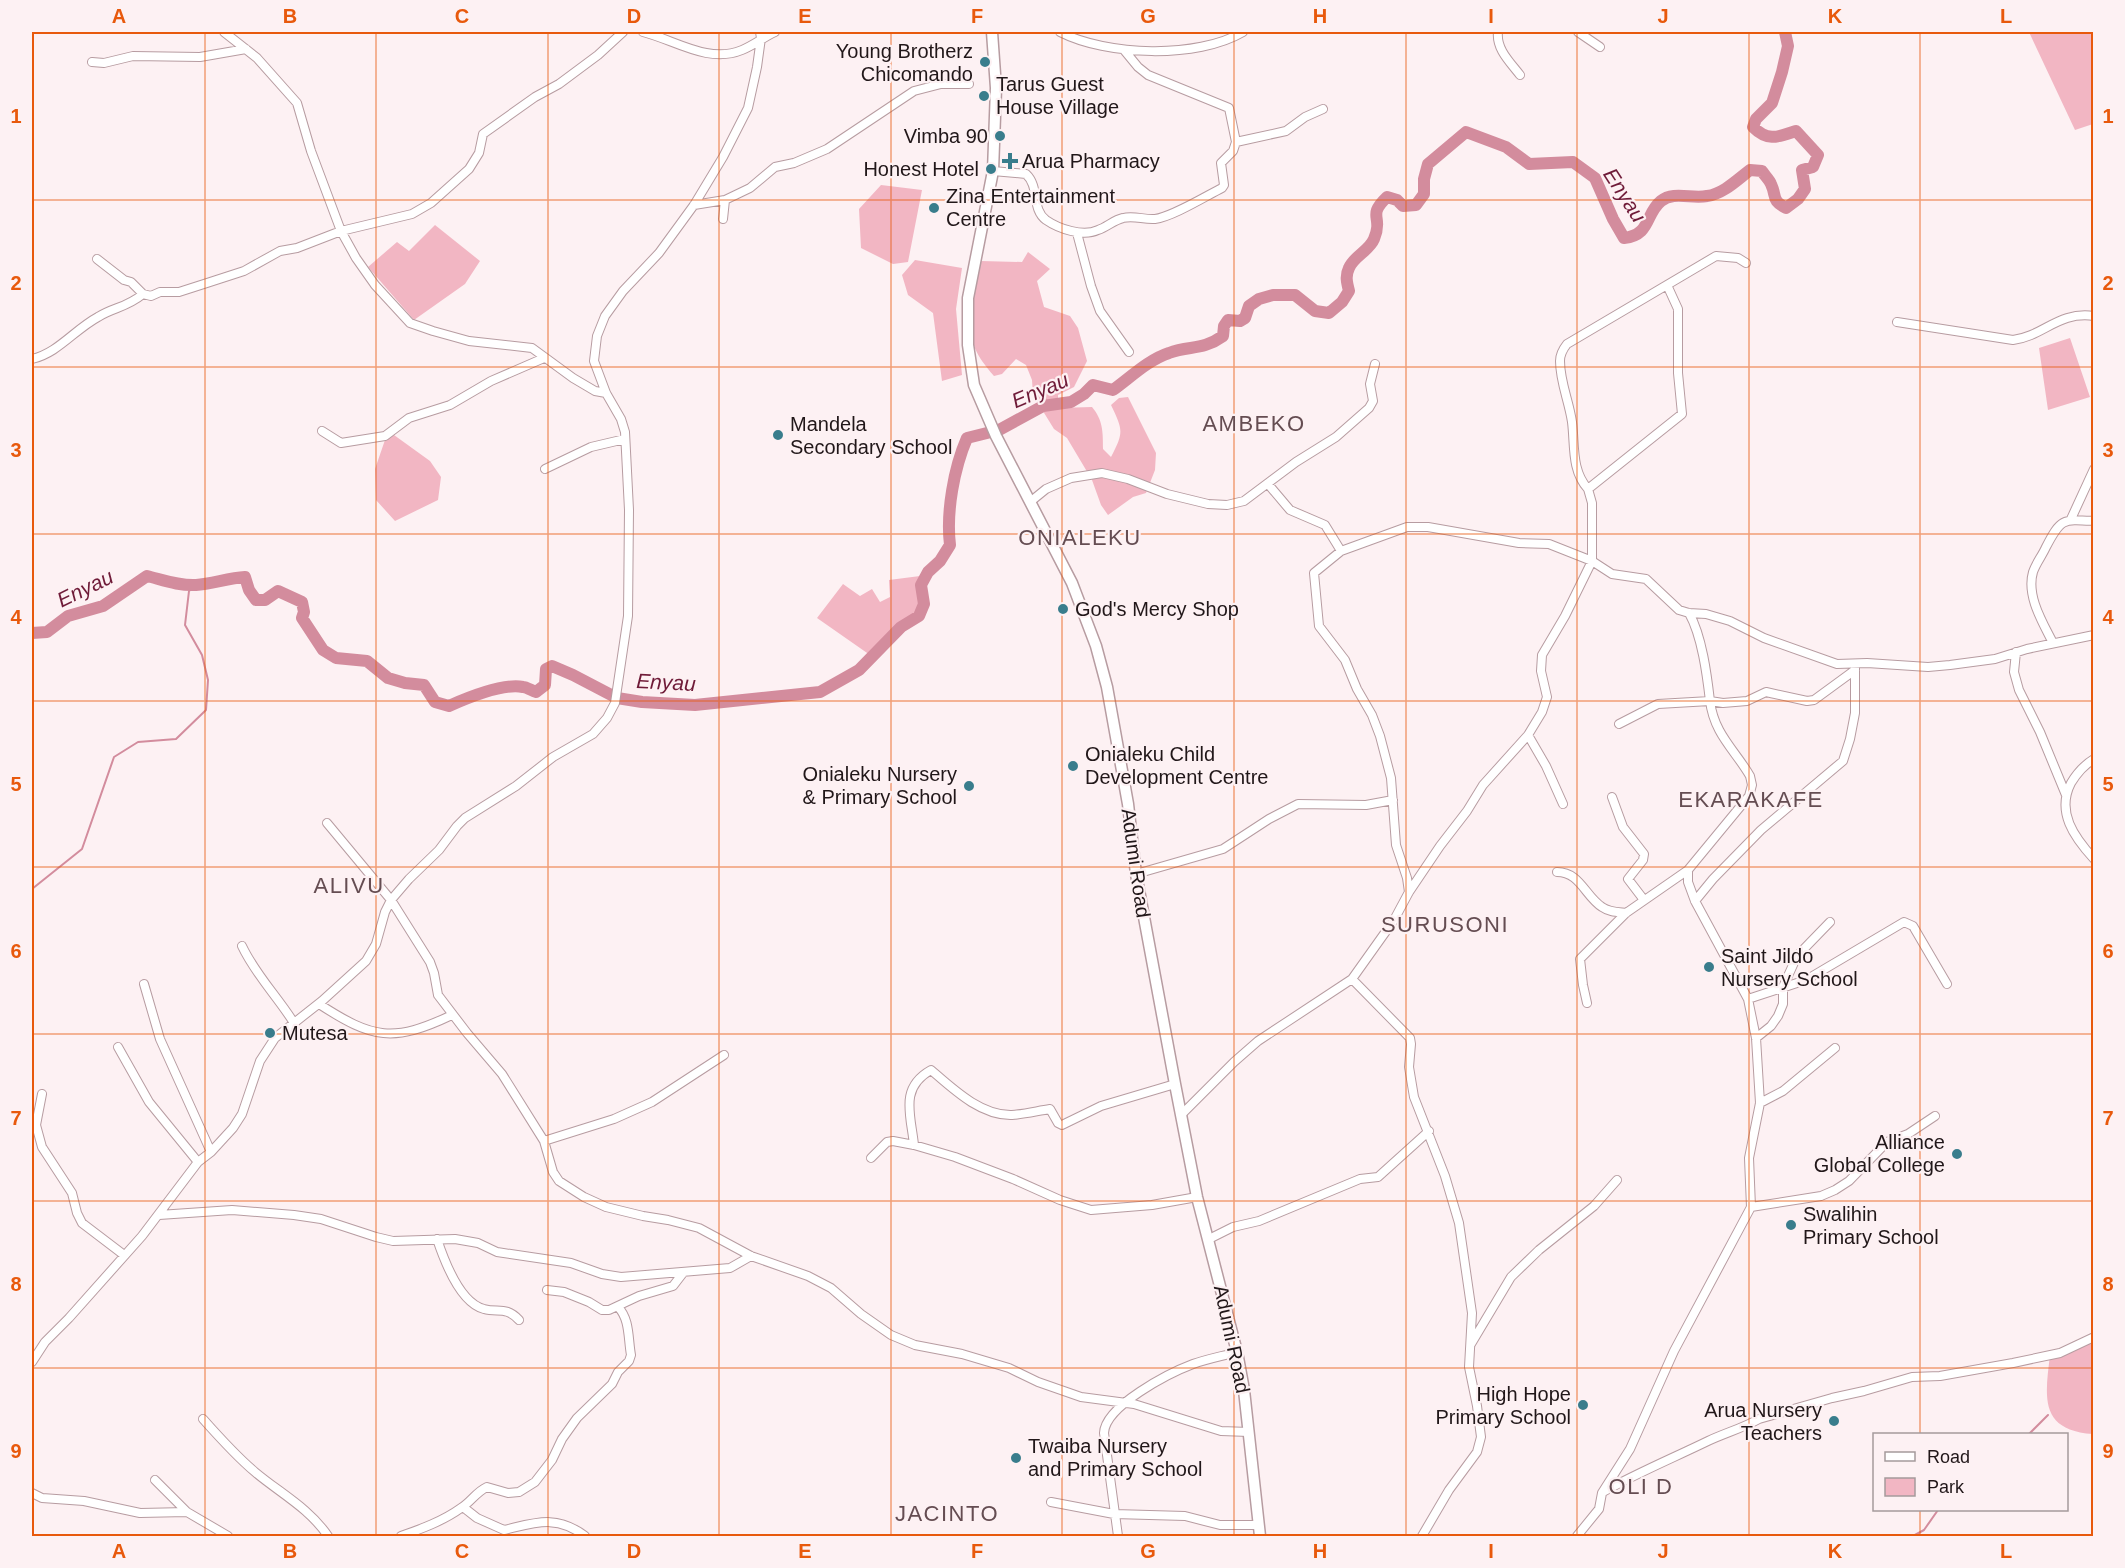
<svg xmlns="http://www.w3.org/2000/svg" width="2125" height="1568" font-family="Arial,sans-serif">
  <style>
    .green { fill: #f2b6c3 }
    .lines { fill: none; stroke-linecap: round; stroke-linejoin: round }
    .stream { stroke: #d38c9d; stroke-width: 2 }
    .river { stroke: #d38c9d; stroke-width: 12 }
    .minor-casing { stroke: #b79ca1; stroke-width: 10 }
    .major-casing { stroke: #b79ca1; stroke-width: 13 }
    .minor { stroke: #fff; stroke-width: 8 }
    .major { stroke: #fff; stroke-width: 10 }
    .grid { fill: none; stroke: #e8590c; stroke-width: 1.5; stroke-opacity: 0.55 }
    .poi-dot { fill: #397d8c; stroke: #fdf1f3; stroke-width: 2 }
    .labels { text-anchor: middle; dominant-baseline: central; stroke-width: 4.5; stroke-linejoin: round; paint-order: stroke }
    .poi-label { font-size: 20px; fill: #211719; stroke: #fdf1f3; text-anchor: start }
    .street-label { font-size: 20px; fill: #211719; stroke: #fdf1f3 }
    .water-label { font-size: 21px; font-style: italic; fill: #6f1b38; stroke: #fdf1f3 }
    .quarter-label { font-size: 22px; letter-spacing: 1.5px; fill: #654d52; stroke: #fdf1f3 }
    .neatline { fill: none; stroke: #e8590c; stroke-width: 2 }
    .grid-label { font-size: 20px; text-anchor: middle; font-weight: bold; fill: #e8590c }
  </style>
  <rect width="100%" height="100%" fill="#fdf1f3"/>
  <path class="green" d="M2029,32H2093V124L2075,130Z
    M881,185L922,190L908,262L893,264L861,248L859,209Z
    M435,225L480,261L465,284L414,320L368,267L397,242L409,251Z
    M1028,252L1050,269L1037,281L1044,307L1070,316L1078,328L1087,361L1074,387L1058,395V408L1092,407C1103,420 1103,432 1103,449L1111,457C1124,432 1123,430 1111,405L1119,398L1128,397L1156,453L1155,470L1146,493L1133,497L1108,515L1101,505L1092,480L1067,438L1054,429L1033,395L1032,380L1026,365L1016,359L1002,374L994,376C968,347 967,330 973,293C975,281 975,271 981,261L1022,262Z
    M915,260L962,268L956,309L962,375L942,381L933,313L908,295L902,275Z
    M2070,338L2090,397L2048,410L2039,348Z
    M394,435L430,461L441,477L438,500L395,521L376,500L375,469L385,440Z
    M920,576V602L914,614L898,624L870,655L817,618L843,584L860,596L872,589L880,602L890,597L889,580Z
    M2093,1340V1434C2039,1430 2045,1397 2050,1355Z"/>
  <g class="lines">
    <path class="stream" d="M32,889L82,849L114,757L138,742L176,739L206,710L208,680L202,655L185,625L189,591L197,585
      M2029,1434L2048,1415
      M1913,1536L1924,1530L1938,1510"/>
    <path class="river" d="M32,633L47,632L68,616L103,606L147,576C163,580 179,586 196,585C212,584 228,578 245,577L249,590L256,600H265L278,591L302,602L304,612L302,618L323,650L336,658L367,661L388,678L405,683L424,685L435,702L449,706C467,698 503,683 523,687C527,687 532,691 536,692L545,685L546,669L552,666L573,675L617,698L642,702L695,705L820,692L859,670L901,627L919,616L924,604L921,585L928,572L940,561L950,545C946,512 954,468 967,438L999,430L1043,406L1071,402L1084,394L1093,385L1113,390C1131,377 1148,360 1169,353C1190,345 1202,351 1223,336L1224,326L1228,320L1240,321L1245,318L1249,306L1259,299L1273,295H1295L1315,311L1329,313L1342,302L1349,291C1347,283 1345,276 1349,268C1354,256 1369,251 1374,239C1384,216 1366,217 1387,197L1397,200L1403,206L1416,205L1424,194V179L1428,164L1466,132L1506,147L1529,164L1573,162L1595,178L1613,219L1624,238C1651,235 1645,214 1661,201C1673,191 1692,199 1707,196C1723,194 1737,180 1750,170L1762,171C1764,175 1769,179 1771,184C1777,197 1771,200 1786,208L1798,199L1805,189L1802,170L1813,167L1818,155L1796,131C1778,137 1768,142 1753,127L1756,119L1772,103L1782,72L1788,46L1785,32"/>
    <defs>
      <path id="minor" d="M224,32L257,58L297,103L311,151L341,231L356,258L375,285L410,323L433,331L469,341L532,348L573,378L595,391L606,393
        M643,32C675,40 708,64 742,50C754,45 764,37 775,32
        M1060,32C1107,56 1197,59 1243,32
        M1498,32C1496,49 1510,62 1520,75
        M1578,32L1600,47
        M1124,50L1138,67L1148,75L1229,108L1236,142
        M92,62L104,63L133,56L200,57L246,49
        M993,171L1026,174C1040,187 1031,209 1046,220C1059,229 1083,237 1098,230C1107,227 1114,220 1123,218C1134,215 1144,220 1155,219C1172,217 1206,196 1222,188L1224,185L1221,163L1233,151L1236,142L1286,131L1305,117L1323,109
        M694,205L725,200L750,188L775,167L794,163L827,149L914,91L941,84H969
        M723,219L725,200
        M1077,233L1091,286L1100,311L1129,352
        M97,259L124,280L131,282L143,294L151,296L160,292H179L207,283L244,271L280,251L297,248L341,231L412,214L431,203L469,169L479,153L483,134L535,97L559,84L598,55L623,32
        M1667,285L1678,309V373L1682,414L1588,489L1592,503V561L1612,574L1646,579L1679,610L1689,613L1706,614L1730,621L1764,638L1837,664L1867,663L1928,667L1950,665L1995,659L2027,649L2094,635
        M1897,322L2013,340C2044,336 2058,311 2094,316
        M32,359C58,353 74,330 98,317C114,307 126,308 143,294
        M322,431L341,443L385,436L409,418L450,405L491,381L544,358
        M545,469L591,447L625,439
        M1268,484L1290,510L1325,525L1341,551L1407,527H1428L1519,543L1549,544L1592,561L1565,616L1542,655L1541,671L1547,697L1542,712L1528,735L1483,785L1467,811L1440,846L1409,892L1394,920L1352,979
        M1588,489C1571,470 1575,445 1572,422C1569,401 1560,382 1560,361C1560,354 1563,349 1567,344L1716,256L1738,258L1746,263
        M1030,502L1046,489L1071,478L1102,473L1128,479L1167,494L1208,504L1227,505L1244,501L1296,462L1336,437L1369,408L1373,401L1370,384L1375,364
        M2071,519L2094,469
        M1341,551L1314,573L1319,626L1345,660L1357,689L1372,715L1380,736L1391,778L1396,845L1407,878L1409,892
        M1689,613C1702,636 1707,675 1710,701L1723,703L1747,701L1766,692L1807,701L1814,700L1855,670
        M2053,643C2043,623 2026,596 2033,572C2036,563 2042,556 2046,547C2061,518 2063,519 2094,521
        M2016,652L2014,672L2019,690L2040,732L2066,795
        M1528,735L1546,766L1563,804
        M2094,759C2084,765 2077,773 2071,783C2056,812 2074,837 2094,859
        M1612,797L1623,827L1644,854L1643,860L1628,879L1644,900
        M327,823L391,900L430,962L434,973L438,995L467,1033L502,1074L544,1141L553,1172L559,1181L584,1197L606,1207L643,1216L668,1220L699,1228L751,1256L808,1276L831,1288L861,1314L891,1335L915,1345L962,1354L1009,1368L1038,1382L1081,1397L1134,1404L1221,1431L1249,1432
        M1557,872C1580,872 1585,896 1602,907C1609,912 1617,912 1626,913
        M1136,874L1223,849L1269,819L1298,804L1366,805L1393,800
        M1695,901L1713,879L1761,830L1843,761L1850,739L1855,713V664
        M242,946C255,974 277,996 294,1023
        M144,984L160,1039L211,1152
        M1748,999L1806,980L1904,922L1913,926L1947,984
        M1587,1003L1583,985L1580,959L1626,913L1688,870
        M319,1004C373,1039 393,1043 452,1015
        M1756,1038L1771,1026L1778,1016L1783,1004V987L1797,956L1830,922
        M118,1047L149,1102L198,1162
        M42,1094L36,1125L42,1147L72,1193L77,1213L82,1223L124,1255
        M1760,1103L1783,1091L1835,1048
        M1181,1115L1234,1062L1258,1041L1352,979L1410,1038L1411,1044L1409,1067L1414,1097L1445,1176L1459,1223L1472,1313L1469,1367L1477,1406L1481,1437L1477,1452L1449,1490L1422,1536
        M544,1141L614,1119L652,1102L724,1055
        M914,1145C911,1115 899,1088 931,1070C953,1089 981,1116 1012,1115C1025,1114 1037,1111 1050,1109L1058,1123L1062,1125L1101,1106L1175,1084
        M871,1158L887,1142L893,1141L914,1145L955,1157L1013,1179L1060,1200L1091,1210L1152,1205L1197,1197
        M1751,1207L1821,1196L1835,1190L1849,1181L1887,1142L1908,1134L1935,1116
        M159,1215L232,1210L294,1215L321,1219L376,1237L393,1241L455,1239L478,1243L497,1252L571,1263L602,1274L621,1277L730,1268L751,1256
        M437,1239C444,1260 460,1303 484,1309C498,1313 506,1306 519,1320
        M1209,1239L1233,1227L1259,1221L1360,1179L1378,1177L1429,1131
        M547,1290L564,1292L589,1302L602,1310H609L639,1296L673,1286L683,1273
        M1471,1344L1511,1277L1539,1250L1594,1206L1617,1180
        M32,1362L45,1342L69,1318L142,1236L198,1162L211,1152L233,1128L242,1114L260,1061L275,1038L322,1001L366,961L376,944L385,912L391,900L409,879L439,850L457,826L465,818L516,786L553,757L593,734L607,718L615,703L628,616L629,510L625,432L621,419L606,393L594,361L597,336L605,316L623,291L659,253L694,205L723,157L748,108L757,67L761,38L760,32
        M203,1419C219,1437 236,1456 255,1472C280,1493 309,1508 328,1536
        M155,1480L187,1512L228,1536
        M1603,1492C1637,1473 1673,1458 1708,1441C1725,1433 1743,1428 1759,1419L1832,1398L1864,1391L1912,1377L1940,1376L2013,1363L2060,1353L2094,1337
        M32,1493L42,1498L84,1501L140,1513L187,1512
        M1051,1502L1114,1514L1185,1516L1220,1525H1258
        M463,1507L477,1518L504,1530C535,1523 556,1514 585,1536
        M401,1536C421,1529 443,1521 461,1508C471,1502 476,1492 487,1487L508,1493L519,1492L535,1482L552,1460L562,1439L577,1418L612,1384L618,1372L629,1361L631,1355C628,1339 630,1319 618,1307
        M1118,1536L1104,1433C1105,1406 1169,1373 1193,1364C1207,1359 1223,1356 1237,1352
        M1577,1536L1599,1509L1602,1493L1630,1449L1674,1351L1751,1207L1749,1158L1760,1103L1756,1038L1748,999L1695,901L1688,882V870L1749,796L1752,785L1750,776C1735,750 1714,734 1710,701L1658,704L1619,724"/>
      <path id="major" d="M992,32L996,88L993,171L968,298V345L974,385L996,436L1072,583L1096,646L1107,687L1128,804L1136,874L1175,1084L1197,1197L1237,1352L1244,1390L1260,1536"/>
    </defs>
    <use href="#minor" class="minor-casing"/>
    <use href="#major" class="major-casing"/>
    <use href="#minor" class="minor"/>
    <use href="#major" class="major"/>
  </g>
  <path class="grid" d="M205,32V1536M376,32V1536M548,32V1536M719,32V1536M891,32V1536M1062,32V1536M1234,32V1536M1406,32V1536M1577,32V1536M1749,32V1536M1920,32V1434M32,200H2094M32,367H2094M32,534H2094M32,701H2094M32,867H2094M32,1034H2094M32,1201H2094M32,1368H2094M1920,1510V1536"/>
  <g class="poi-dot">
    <circle cx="985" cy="62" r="6"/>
    <circle cx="984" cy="96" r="6"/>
    <circle cx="1000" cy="136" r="6"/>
    <path d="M1007 152h6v6h6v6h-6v6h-6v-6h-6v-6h6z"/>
    <circle cx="991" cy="169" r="6"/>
    <circle cx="934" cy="208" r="6"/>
    <circle cx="778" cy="435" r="6"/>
    <circle cx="1063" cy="609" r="6"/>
    <circle cx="1073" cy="766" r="6"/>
    <circle cx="969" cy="786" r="6"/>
    <circle cx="1709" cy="967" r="6"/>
    <circle cx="270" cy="1033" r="6"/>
    <circle cx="1957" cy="1154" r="6"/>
    <circle cx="1791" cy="1225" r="6"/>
    <circle cx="1583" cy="1405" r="6"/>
    <circle cx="1834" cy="1421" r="6"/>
    <circle cx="1016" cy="1458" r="6"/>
  </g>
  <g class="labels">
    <g class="poi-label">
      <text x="973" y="51" text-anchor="end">Young Brotherz<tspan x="973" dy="23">Chicomando</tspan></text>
      <text x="996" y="84">Tarus Guest<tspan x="996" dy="23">House Village</tspan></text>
      <text x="988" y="136" text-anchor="end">Vimba 90</text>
      <text x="1022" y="161">Arua Pharmacy</text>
      <text x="979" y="169" text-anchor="end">Honest Hotel</text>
      <text x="946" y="196">Zina Entertainment<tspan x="946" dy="23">Centre</tspan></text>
      <text x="790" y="424">Mandela<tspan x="790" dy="23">Secondary School</tspan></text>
      <text x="1075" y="609">God's Mercy Shop</text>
      <text x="1085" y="754">Onialeku Child<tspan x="1085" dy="23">Development Centre</tspan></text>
      <text x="957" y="774" text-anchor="end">Onialeku Nursery<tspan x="957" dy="23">&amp; Primary School</tspan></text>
      <text x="1721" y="956">Saint Jildo<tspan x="1721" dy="23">Nursery School</tspan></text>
      <text x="282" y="1033">Mutesa</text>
      <text x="1945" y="1142" text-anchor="end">Alliance<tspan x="1945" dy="23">Global College</tspan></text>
      <text x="1803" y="1214">Swalihin<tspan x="1803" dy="23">Primary School</tspan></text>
      <text x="1571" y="1394" text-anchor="end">High Hope<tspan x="1571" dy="23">Primary School</tspan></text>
      <text x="1822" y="1410" text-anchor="end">Arua Nursery<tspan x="1822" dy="23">Teachers</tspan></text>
      <text x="1028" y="1446">Twaiba Nursery<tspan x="1028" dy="23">and Primary School</tspan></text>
    </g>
    <g class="street-label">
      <text transform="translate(1136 863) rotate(82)">Adumi Road</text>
      <text transform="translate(1232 1339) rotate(78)">Adumi Road</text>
    </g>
    <g class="water-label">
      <text transform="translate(1625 195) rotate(57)">Enyau</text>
      <text transform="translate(1040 390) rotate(-23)">Enyau</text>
      <text transform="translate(85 588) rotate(-26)">Enyau</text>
      <text transform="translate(666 682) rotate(3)">Enyau</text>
    </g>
    <g class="quarter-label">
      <text x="1254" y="423">AMBEKO</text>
      <text x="1080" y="537">ONIALEKU</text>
      <text x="1751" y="799">EKARAKAFE</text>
      <text x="349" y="885">ALIVU</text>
      <text x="1445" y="924">SURUSONI</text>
      <text x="1641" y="1486">OLI D</text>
      <text x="947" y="1513">JACINTO</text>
    </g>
  </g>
  <rect width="2125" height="1568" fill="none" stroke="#fdf1f3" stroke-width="66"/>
  <rect x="1873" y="1433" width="195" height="78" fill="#fdf1f3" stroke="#a59a9c" stroke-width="1.5"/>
  <rect x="1885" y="1452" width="30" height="9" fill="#ffffff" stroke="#a59a9c" stroke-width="1.5"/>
  <text x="1927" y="1463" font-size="18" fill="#211719">Road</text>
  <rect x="1885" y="1478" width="30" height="18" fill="#f2b6c3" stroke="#a59a9c" stroke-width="1.5"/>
  <text x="1927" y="1493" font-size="18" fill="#211719">Park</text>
  <rect x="33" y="33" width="2059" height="1502" class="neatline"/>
  <g class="grid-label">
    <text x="119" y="23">A</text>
    <text x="290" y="23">B</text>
    <text x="462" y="23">C</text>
    <text x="634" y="23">D</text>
    <text x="805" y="23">E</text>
    <text x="977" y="23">F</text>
    <text x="1148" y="23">G</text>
    <text x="1320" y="23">H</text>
    <text x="1491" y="23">I</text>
    <text x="1663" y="23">J</text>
    <text x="1835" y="23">K</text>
    <text x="2006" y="23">L</text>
    <text x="16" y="123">1</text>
    <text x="2108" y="123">1</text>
    <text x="16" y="290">2</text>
    <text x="2108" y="290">2</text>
    <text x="16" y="457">3</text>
    <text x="2108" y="457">3</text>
    <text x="16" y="624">4</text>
    <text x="2108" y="624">4</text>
    <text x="16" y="791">5</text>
    <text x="2108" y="791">5</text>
    <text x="16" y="958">6</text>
    <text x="2108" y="958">6</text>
    <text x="16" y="1125">7</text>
    <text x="2108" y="1125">7</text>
    <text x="16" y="1291">8</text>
    <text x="2108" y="1291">8</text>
    <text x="16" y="1458">9</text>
    <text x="2108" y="1458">9</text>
    <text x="119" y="1558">A</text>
    <text x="290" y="1558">B</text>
    <text x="462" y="1558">C</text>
    <text x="634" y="1558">D</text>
    <text x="805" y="1558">E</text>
    <text x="977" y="1558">F</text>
    <text x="1148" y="1558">G</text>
    <text x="1320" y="1558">H</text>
    <text x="1491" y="1558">I</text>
    <text x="1663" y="1558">J</text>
    <text x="1835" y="1558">K</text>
    <text x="2006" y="1558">L</text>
  </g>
</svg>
